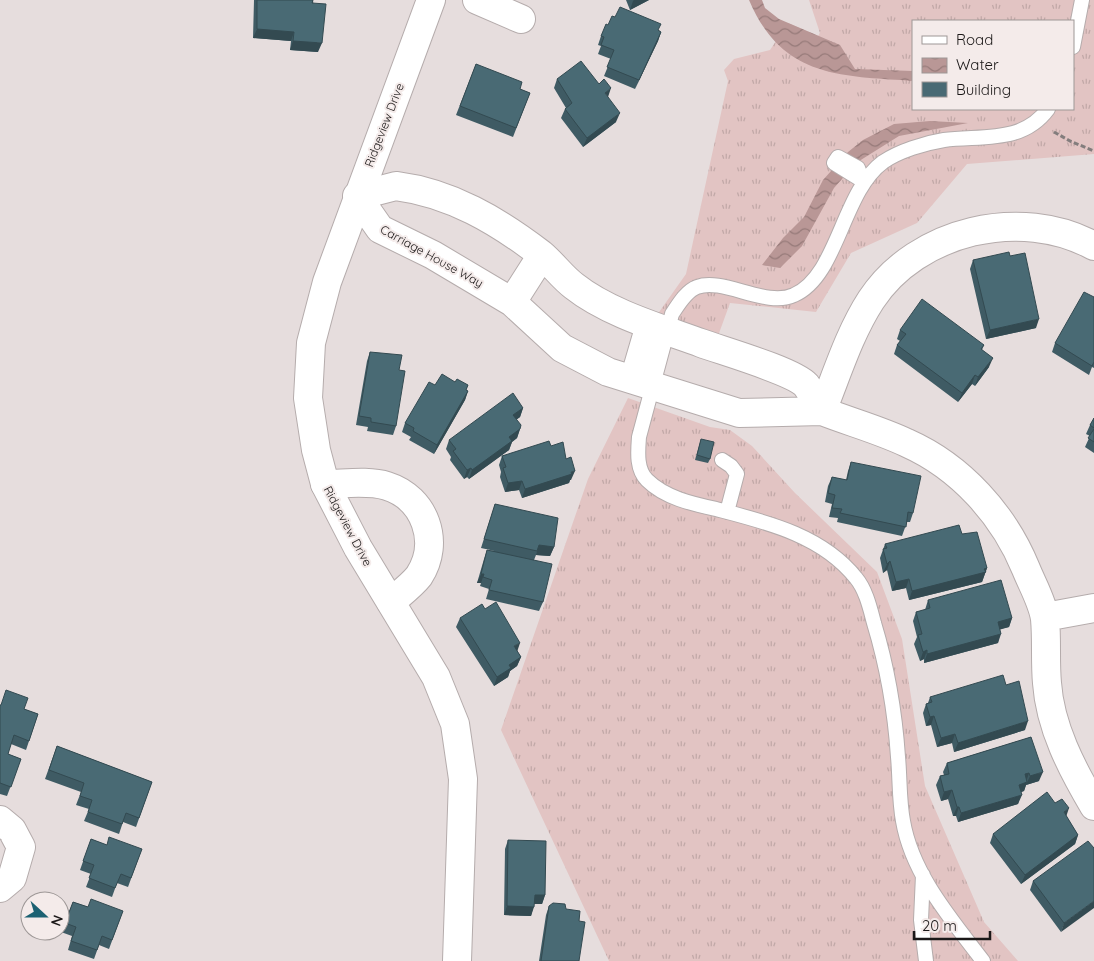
<svg xmlns="http://www.w3.org/2000/svg" width="1094" height="961" font-family="Quicksand,sans-serif">
  <style>
    .grass { fill: url(#grass-tufts); fill-rule: evenodd }
    .water { fill: url(#water-waves) }
    .lines { fill: none; stroke-linecap: round; stroke-linejoin: round }
    .lane-casing { stroke: #b5acac; stroke-width: 16 }
    .street-casing { stroke: #b5acac; stroke-width: 30 }
    .secondary-casing { stroke: #b5acac; stroke-width: 30 }
    .path { stroke: #837d7d; stroke-width: 3; stroke-dasharray: 5 2.5; stroke-linecap: butt }
    .lane { stroke: #fff; stroke-width: 14 }
    .street { stroke: #fff; stroke-width: 28 }
    .secondary { stroke: #fff; stroke-width: 28 }
    .wall { fill: #3f5b64 }
    .shaded-wall { fill: #334a51 }
    .building { fill: #496a74; stroke: #334a51 }
    .labels { text-anchor: middle; dominant-baseline: central; stroke-width: 4; stroke-linejoin: round; paint-order: stroke }
    .street-label { font-size: 12px; fill: #1b1818; stroke: #f4ebea }
  </style>
  <defs>
    <pattern id="grass-tufts" width="24" height="20" patternUnits="userSpaceOnUse" patternTransform="scale(1.25)"><rect width="24" height="20" fill="#e2c4c3"/><path d="M3 7l-1-3M5 7V3M7 7l1-3M15 17l-1-3M17 17v-4M19 17l1-3" fill="none" stroke="#c1a8a7"/></pattern>
    <pattern id="water-waves" width="16" height="10" patternUnits="userSpaceOnUse" patternTransform="scale(1.25)"><rect width="16" height="10" fill="#b99796"/><path d="M0 5q4-4 8 0t8 0" fill="none" stroke="#967a79"/></pattern>
  </defs>
  <rect width="100%" height="100%" fill="#e6dddd"/>
  <path class="grass" d="M809,0H1094V154L967,164L917,223L851,253L816,312L730,303L718,336L657,315L686,274L728,81L724,70L734,59L770,50L788,23L818,36L820,33ZM913,21H1073V109H913Z
    M628,398L710,427L730,430L752,446L795,493L877,572L902,639L925,786L984,922L1018,961H609L501,730L588,479Z"/>
  <path class="water" d="M749,0H762L765,8L779,19L840,45L855,69L913,71V81C840,76 782,78 749,0Z
    M930,121L968,123L899,136L856,163L834,188L802,246L780,268L762,265L783,238L804,217L823,180L848,152L863,140L894,124Z"/>
  <g class="lines">
    <defs>
      <path id="lane" d="M1073,47L1082,0
        M838,157L858,168L863,181L834,163Z
        M722,460L731,466L737,474L727,512
        M923,875L921,920L926,961
        M983,961C951,919 912,874 903,821C899,800 900,778 898,757C895,712 887,666 874,623C870,608 866,590 856,578C822,535 766,522 716,509C693,504 665,498 647,480C636,469 638,451 639,437L672,314C678,305 686,291 697,287C723,277 766,308 794,295C838,276 842,192 883,162C899,151 925,143 944,140C982,135 1022,144 1048,109"/>
      <path id="street" d="M477,0L521,19
        M396,186C451,193 498,221 541,254C553,264 562,277 574,286C608,313 660,328 701,343C723,351 793,371 806,385C812,393 817,403 822,411L739,413L608,372L562,348L512,302L433,255L380,229L357,196Z
        M1094,246C1021,206 917,230 871,300C849,334 837,374 822,411C850,422 880,430 907,443C961,467 1004,515 1026,569C1032,584 1043,603 1045,619C1047,640 1045,662 1047,683C1050,727 1072,769 1094,806
        M512,302L542,255
        M634,380L650,325
        M325,484C344,484 368,480 387,486C425,498 441,542 419,576C412,585 400,594 391,602
        M1045,617L1094,608
        M0,820L12,830L21,847L12,878L0,888"/>
      <path id="secondary" d="M431,0L327,282L311,343L308,398L316,450L325,484L358,548L436,677L455,724L463,779L457,961"/>
    </defs>
    <use href="#lane" class="lane-casing"/>
    <use href="#street" class="street-casing"/>
    <use href="#secondary" class="secondary-casing"/>
    <path class="path" d="M1054,132L1070,141L1094,151"/>
    <use href="#lane" class="lane"/>
    <use href="#street" class="street"/>
    <use href="#secondary" class="secondary"/>
  </g>
  <path class="wall" d="M254,0H313L318,52L290,50L291,41L253,38Z
    M626,0H649L630,10Z
    M608,25L658,30L661,32L658,41L635,89L604,76L611,59L598,54L601,46L598,45L601,36Z
    M476,64L520,89L530,93L513,137L456,115Z
    M557,79L608,97L616,122L583,147L561,118L565,109L566,108L554,88Z
    M1010,256L1036,328L986,339L970,269L973,260Z
    M1094,297V368L1092,367L1089,375L1052,352L1055,343Z
    M900,330L984,345L982,350L989,367L975,386L972,384L958,402L894,354L897,345L900,341L897,339Z
    M370,352L399,370L396,426L393,435L367,431L368,427L356,425L367,361Z
    M455,382L468,385L466,390L468,391L465,400L434,454L409,440L411,437L402,432L405,423L435,385Z
    M523,408L520,417L516,420L520,429L517,438L512,442L509,450L469,479L467,477L464,479L450,460L451,457L446,449L449,440Z
    M1094,418V453L1085,447L1090,436L1086,434L1090,425Z
    M701,439L710,459L708,463L695,460Z
    M551,446L566,459L571,480H570L569,483L522,498L519,490L505,492L500,477L501,472L499,465L502,456Z
    M851,462L913,513L910,522H907L902,536L837,522L838,518L829,517L832,504L825,502L828,486L832,477L846,480L848,471Z
    M495,504L554,547L550,556L536,555L534,560L543,602L539,611L486,599L489,589L480,586L481,583H477L484,559L487,550L495,551L481,548Z
    M962,534L987,568L982,582L909,600L906,588L892,591L887,570L883,573L880,558L885,544Z
    M928,600L1012,618L1009,627L1000,629L998,643L924,663V659L920,661L914,644L917,637L913,621L916,612L925,610Z
    M460,618L517,651L521,657L517,666L510,671L508,677L494,686L456,627Z
    M1006,685L1025,730L954,752L952,743L937,747L931,725L926,726L923,713L926,704L928,703L930,697Z
    M0,705L24,709L38,714L26,750L11,744L8,754L21,759L7,796L0,794Z
    M1031,737L1039,781L1026,785L1024,791L1021,792L1018,804L958,822L956,816H953L948,799L941,801L936,785L940,776L944,775L943,772L947,763Z
    M57,746L152,782L136,827L123,822L119,834L84,821L89,809L76,805L81,792L45,779Z
    M1055,803L1066,816L1078,835L1075,844L1021,884L990,843L993,834Z
    M91,839L106,845L142,849L128,887L117,883L112,897L86,887L91,874L80,870Z
    M508,840L545,895L542,904H534L531,916L504,915L505,849Z
    M1094,848L1061,932L1030,890L1033,881Z
    M73,902L88,907L123,911L109,949L99,945L94,959L68,950L72,936L61,932Z
    M549,906L566,909L579,921V961H539L546,915Z"/>
  <path class="shaded-wall" d="M634,0H649L630,10L633,1Z
    M257,29L294,32L291,41L253,38Z
    M661,32L658,41L635,89L639,80Z
    M293,41L322,43L318,52L290,50Z
    M611,88L608,97L605,93Z
    M620,113L616,122L583,147L587,138Z
    M1039,319L1036,328L986,339L990,330Z
    M993,358L989,367L975,386L978,377Z
    M975,375L972,384L958,402L962,393Z
    M468,391L465,400L434,454L437,445Z
    M523,408L520,417L510,424L513,415Z
    M520,429L517,438L512,442L509,450L469,479L472,470L509,437Z
    M471,468L467,477L464,479L467,470Z
    M575,471L571,480H570L569,483L522,498L525,489Z
    M522,481L519,490L505,492L508,483Z
    M539,545L554,547L550,556L536,555Z
    M890,561L887,570L883,573L887,564Z
    M987,568L982,582L909,600L912,591Z
    M481,574H484L481,583H477Z
    M909,579L906,588L892,591L896,582Z
    M1012,618L1009,627L995,631L998,622Z
    M1001,634L998,643L924,663L927,654Z
    M520,643L517,652L514,646Z
    M927,650L924,659L920,661L923,652Z
    M521,657L517,666L510,671L508,677L494,686L497,677L509,665Z
    M934,716L931,725L926,726L930,717Z
    M1028,721L1025,730L954,752L958,743Z
    M955,734L952,743L937,747L941,738Z
    M1043,772L1039,781L1026,785L1030,776Z
    M1029,773L1026,782L1025,774Z
    M1027,782L1024,791L1015,794L1019,785Z
    M952,790L948,799L941,801L944,792Z
    M1022,795L1018,804L958,822L961,813Z
    M957,807H959L956,816H953Z
    M1069,808L1066,817L1064,812Z
    M1078,835L1075,844L1021,884L1025,875Z
    M535,895H545L542,904H531Z
    M1094,901V908L1061,932L1064,923Z
    M507,906L534,907L531,916L504,915Z"/>
  <path class="building" d="M257,0H313L312,3L326,4L322,43L293,41L294,32L257,29Z
    M620,7L661,24L658,30L661,32L639,80L607,67L614,50L601,45L604,37L601,36L606,24L608,25L612,16L615,17Z
    M581,61L599,84L604,79L611,88L605,93L620,113L587,138L565,109L572,103L557,79Z
    M476,64L522,82L520,89L530,93L516,128L460,106Z
    M1009,252L1010,256L1025,253L1039,319L990,330L973,260Z
    M1084,292L1094,297V362L1092,366L1055,343Z
    M922,299L984,345L981,349L993,358L978,377L975,375L962,393L897,345L906,334L900,330Z
    M370,352L402,355L399,370L405,371L396,426L371,422V418L359,416Z
    M442,374L455,382L457,379L468,385L466,390L468,391L437,445L413,431L414,428L405,423L429,382L435,385Z
    M513,393L523,408L513,415L521,425L520,429L509,437L512,441L472,470L471,468L467,470L453,451L456,449L449,440Z
    M1094,418V428L1090,425Z
    M1094,429V442L1088,438Z
    M701,439L714,442L710,459L697,455Z
    M549,441L551,446L563,442L566,459L571,457L575,471L571,472L572,474L525,489L522,481L508,483L503,468L506,467L502,456Z
    M851,462L921,476L913,513L908,512L906,527L840,513L842,509L832,508L835,495L828,493L832,477L847,480Z
    M495,504L558,518L554,547L539,545L537,551L484,539Z
    M959,525L962,534L977,532L987,568L984,569L986,572L912,591L909,579L896,582L890,561L887,564L883,549L887,548L885,544Z
    M487,550L552,564L543,602L489,590L492,580L483,577L484,574H481Z
    M1001,580L1012,618L998,622L1001,634L927,654V650L923,652L918,635L922,634L916,612L930,608L928,600Z
    M496,602L520,643L514,646L521,657L509,665L511,668L497,677L460,618L482,604L485,609Z
    M1003,675L1006,685L1019,681L1028,721L958,743L955,734L941,738L934,716L930,717L926,704L932,702L930,697Z
    M6,690L28,698L24,709L38,714L29,741L14,735L8,754L21,759L11,787L0,783V705H1Z
    M1031,737L1043,772L1030,776L1029,773L1025,774L1027,782L1019,785L1022,795L961,813L959,807H957L952,790L944,792L940,776L949,774L947,763Z
    M57,746L152,782L139,818L126,813L122,824L88,812L92,800L80,796L84,783L49,770Z
    M1047,792L1055,803L1062,799L1069,808L1064,812L1078,835L1025,875L993,834Z
    M109,837L142,849L131,878L121,874L115,888L89,878L94,865L83,861L91,839L107,845Z
    M508,840L546,841L545,895H535L534,907L507,906Z
    M1088,841L1094,848V901L1064,923L1033,881Z
    M91,899L123,911L112,940L102,936L97,950L71,941L76,927L65,923L73,902L88,907Z
    M553,903L565,904L566,909L580,911L579,921L585,922L579,961H541L549,906Z"/>
  <g class="labels">
    <g class="street-label">
      <text transform="translate(384 125) rotate(-69)">Ridgeview Drive</text>
      <text transform="translate(432 256) rotate(29)">Carriage House Way</text>
      <text transform="translate(348 526) rotate(62)">Ridgeview Drive</text>
    </g>
  </g>
  <rect x="912" y="20" width="162" height="90" fill="#f4ebea" stroke="#9d9796"/>
  <rect x="922" y="36" width="25" height="8" fill="#ffffff" stroke="#9d9796"/>
  <text x="956" y="45" font-size="15" fill="#1b1818">Road</text>
  <rect x="922" y="58" width="25" height="15" fill="url(#water-waves)" stroke="#9d9796"/>
  <text x="956" y="70" font-size="15" fill="#1b1818">Water</text>
  <rect x="922" y="82" width="25" height="15" fill="#496a74" stroke="#9d9796"/>
  <text x="956" y="95" font-size="15" fill="#1b1818">Building</text>
  <g transform="translate(45 916) rotate(111)"><circle r="24" fill="#f4ebea" stroke="#9d9796"/>
  <path d="M0-4L9 19L0 12L-9 19Z" fill="#1b6172"/>
  <text y="-8" font-size="14" font-weight="bold" text-anchor="middle" fill="#1b1818">N</text>
  </g>
  <path d="M914 931v8h76v-8" fill="none" stroke="#1b1818" stroke-width="2.5"/>
  <text x="922" y="931" font-size="15" fill="#1b1818" stroke="#f4ebea" stroke-width="4" paint-order="stroke">20 m</text>
</svg>
